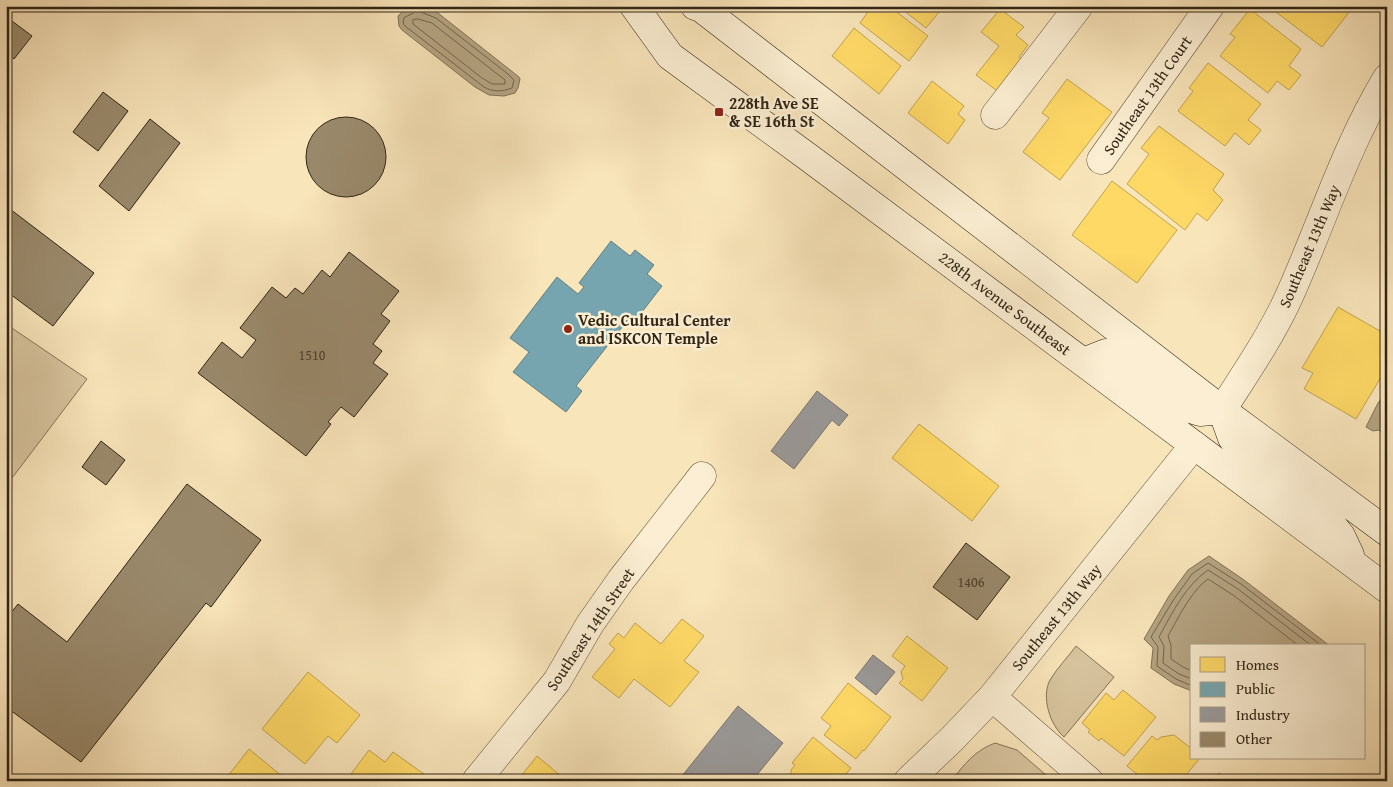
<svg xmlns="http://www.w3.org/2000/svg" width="1393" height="787" font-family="'Gentium Book Plus',serif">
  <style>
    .green { fill: #d7c49e; stroke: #84745a }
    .water { fill: #b5a482; stroke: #807157 }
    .homes { fill: #ffd966; stroke: #c1a34e }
    .public { fill: #76a5af; stroke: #617f81 }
    .industry { fill: #999; stroke: #7a7672 }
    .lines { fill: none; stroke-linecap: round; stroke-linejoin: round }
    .shore { stroke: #72644c; stroke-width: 1 }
    .building { fill: #99896b; stroke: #302516 }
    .street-casing { stroke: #62553f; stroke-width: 29 }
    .secondary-casing { stroke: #302516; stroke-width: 29 }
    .street { stroke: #fbeed2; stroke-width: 28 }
    .secondary { stroke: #fbeed2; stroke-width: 28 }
    .poi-dot { fill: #8f2418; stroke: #fbeed2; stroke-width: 2 }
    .labels { text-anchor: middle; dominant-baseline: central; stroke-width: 5; stroke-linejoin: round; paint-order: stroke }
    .number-label { font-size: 14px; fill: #4a3e2b }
    .street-label { font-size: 16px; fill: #302516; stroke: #fbeed2 }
    .poi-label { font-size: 16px; font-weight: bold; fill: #302516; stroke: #fbeed2; text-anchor: start }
  </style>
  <rect width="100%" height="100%" fill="#f9e5ba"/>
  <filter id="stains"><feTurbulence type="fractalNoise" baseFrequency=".004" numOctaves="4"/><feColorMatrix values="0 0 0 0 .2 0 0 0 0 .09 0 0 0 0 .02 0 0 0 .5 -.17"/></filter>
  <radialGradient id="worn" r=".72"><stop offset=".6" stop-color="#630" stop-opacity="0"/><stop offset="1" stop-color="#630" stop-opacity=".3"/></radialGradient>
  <path class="green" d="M6,324L87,379L6,486Z
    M1076,646L1114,677L1064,737C1050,725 1041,697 1050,680C1057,668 1068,657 1076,646Z
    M995,743L1017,750L1053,781H951C965,764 974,751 995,743Z"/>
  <path class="water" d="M417,8L428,9L438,13L519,77L520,79L518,88L515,93L504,96L489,95L475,87L402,30L399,26L398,16L402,12Z
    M1387,392V427L1383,434L1379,430L1373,431L1366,427L1378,403Z
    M1209,556L1244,580L1330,646H1192V691L1174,684L1151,668L1153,648L1144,639L1169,596L1188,570Z"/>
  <path class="homes" d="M872,6H889L928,36L909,61L860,23Z
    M898,6H944L926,28Z
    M1268,6H1354L1322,47Z
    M1000,9L1024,27L1016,35L1028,45L1019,57L1025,61L1000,93L976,75L999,46L981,32Z
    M1250,9L1301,49L1289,66L1301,75L1289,90L1277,81L1268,93L1220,56L1235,37L1230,34Z
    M854,28L901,66L879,94L832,56Z
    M1208,63L1261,104L1248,120L1261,130L1249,145L1235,133L1225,146L1178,111L1193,91L1189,88Z
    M1067,79L1112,112L1060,180L1023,152L1049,118L1042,113Z
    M932,81L964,106L958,114L965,120L948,144L908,113Z
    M1159,126L1224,174L1213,190L1223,200L1207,221L1197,213L1185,230L1127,184L1149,154L1141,148Z
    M1112,181L1177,230L1137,283L1072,235Z
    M1338,307L1387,335V367L1356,419L1304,389L1313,373L1302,368Z
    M919,424L999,486L972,521L892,458Z
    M682,619L704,636L684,661L699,672L670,707L634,679L619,698L592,677L615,649L609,644L618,633L624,638L635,623L661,644Z
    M907,636L948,668L922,701L899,683L903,679L901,672L905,666L892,656Z
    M308,672L360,715L337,743L328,736L305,764L262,729Z
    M848,683L891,717L864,751L863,750L856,759L824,735L831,726L821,718Z
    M1123,690L1156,717L1124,756L1101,738L1099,741L1088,732L1090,730L1082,723L1106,693L1114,700Z
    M1174,735L1192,749V758H1200L1181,781H1159L1153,775L1148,781H1145L1127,766L1152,736L1157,740L1161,737Z
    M813,737L851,768L840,781H796L791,777V770L795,765L792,763Z
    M249,749L288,781H224Z
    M369,750L385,762L393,752L424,774L418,781H351L355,777L351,774Z
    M537,756L567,781H517Z
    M1219,773L1228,781H1213Z"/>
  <path class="public" d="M611,241L630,256L635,250L654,265L647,274L662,286L635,321L630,317L576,386L582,391L566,412L513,372L529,352L510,338L557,277L578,294L584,287L579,283Z"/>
  <path class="industry" d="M817,391L848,415L839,426L832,420L794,469L771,451Z
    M873,655L895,672L876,695L855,678Z
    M738,706L783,743L752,781H678Z"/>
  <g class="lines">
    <path class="shore" d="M418,11L436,18L508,74L514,80L512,88C502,92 493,92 484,87L405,26L403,23L404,18Z
      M418,19L432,23L437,27L505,80V84H492L482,78L413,24V20Z
      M1192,671L1183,667L1171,659V645L1168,636C1178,618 1192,590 1208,579L1233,595L1299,646
      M1192,679L1179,674L1163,663L1164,646L1159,637C1172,613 1186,585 1208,570L1238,589L1312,646
      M1192,686L1176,679L1157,666L1158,647L1151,637L1174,599L1192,574L1208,563L1241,584L1322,646"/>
  </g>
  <path class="building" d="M12,21L32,36L14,59L6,52V29Z
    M6,56L12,61L6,68Z
    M103,92L128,111L98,151L73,132Z
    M306 157a40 40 0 1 1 80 0a40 40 0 1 1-80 0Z
    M150,119L180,143L129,211L99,186Z
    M6,206L94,273L53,326L6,291Z
    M349,252L399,291L381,314L390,321L373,344L382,351L373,363L388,374L354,417L341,407L328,422L331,424L306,456L198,373L222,342L242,358L256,340L240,328L272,287L286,298L295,288L303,294L322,270L330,277Z
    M101,441L125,460L106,485L82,467Z
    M187,484L261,540L211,607L206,603L81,762L6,707V619L18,604L67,642Z
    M966,543L1010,577L977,620L933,587Z"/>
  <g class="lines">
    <defs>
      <path id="street" d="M995,115L1079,6
        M1101,160L1210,6
        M1222,410C1245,374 1269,339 1287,301C1321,227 1344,149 1387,78
        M992,697L1089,781
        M476,781L557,681L590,624L621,580L702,476
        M908,781L952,739L992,697L1194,445"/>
      <path id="secondary" d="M634,6L670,56L808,157L1387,589
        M695,6L701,8L1222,410L1387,532
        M1083,362L1106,353L1112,354L1184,407L1200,412L1222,410L1232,438L1248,458L1326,517L1341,536L1350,555"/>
    </defs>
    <use href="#street" class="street-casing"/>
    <use href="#secondary" class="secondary-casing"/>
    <use href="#street" class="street"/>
    <use href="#secondary" class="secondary"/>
  </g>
  <g class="poi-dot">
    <rect x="714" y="107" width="10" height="10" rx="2.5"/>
    <circle cx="568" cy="329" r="5"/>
  </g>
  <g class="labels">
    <g class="number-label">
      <text x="312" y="355">1510</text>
      <text x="971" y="582">1406</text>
    </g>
    <g class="street-label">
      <text transform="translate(1147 95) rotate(-55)">Southeast 13th Court</text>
      <text transform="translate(1309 246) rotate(-67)">Southeast 13th Way</text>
      <text transform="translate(1005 303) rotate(37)">228th Avenue Southeast</text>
      <text transform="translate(1056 617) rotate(-51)">Southeast 13th Way</text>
      <text transform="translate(590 629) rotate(-56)">Southeast 14th Street</text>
    </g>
    <g class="poi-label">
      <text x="729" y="103">228th Ave SE<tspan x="729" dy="18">&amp; SE 16th St</tspan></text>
      <text x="578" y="320">Vedic Cultural Center<tspan x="578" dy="18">and ISKCON Temple</tspan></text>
    </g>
  </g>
  <rect width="1393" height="787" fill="none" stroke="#f9e5ba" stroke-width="25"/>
  <rect x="8" y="8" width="1378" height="772" fill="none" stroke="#302516" stroke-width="2.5"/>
  <rect x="12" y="12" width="1368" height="762" fill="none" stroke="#302516"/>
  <rect x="1190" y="644" width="175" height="115" fill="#fbeed2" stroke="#aa9e87"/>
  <rect x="1200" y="657" width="25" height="15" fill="#ffd966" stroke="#aa9e87"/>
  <text x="1236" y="670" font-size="15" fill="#302516">Homes</text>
  <rect x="1200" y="682" width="25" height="15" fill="#76a5af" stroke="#aa9e87"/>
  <text x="1236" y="694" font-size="15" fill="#302516">Public</text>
  <rect x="1200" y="707" width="25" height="15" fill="#999999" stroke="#aa9e87"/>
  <text x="1236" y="720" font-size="15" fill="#302516">Industry</text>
  <rect x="1200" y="732" width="25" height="15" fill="#99896b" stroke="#aa9e87"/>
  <text x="1236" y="744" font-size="15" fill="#302516">Other</text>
  <rect width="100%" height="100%" filter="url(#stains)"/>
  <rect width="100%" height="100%" fill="url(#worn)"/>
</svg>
